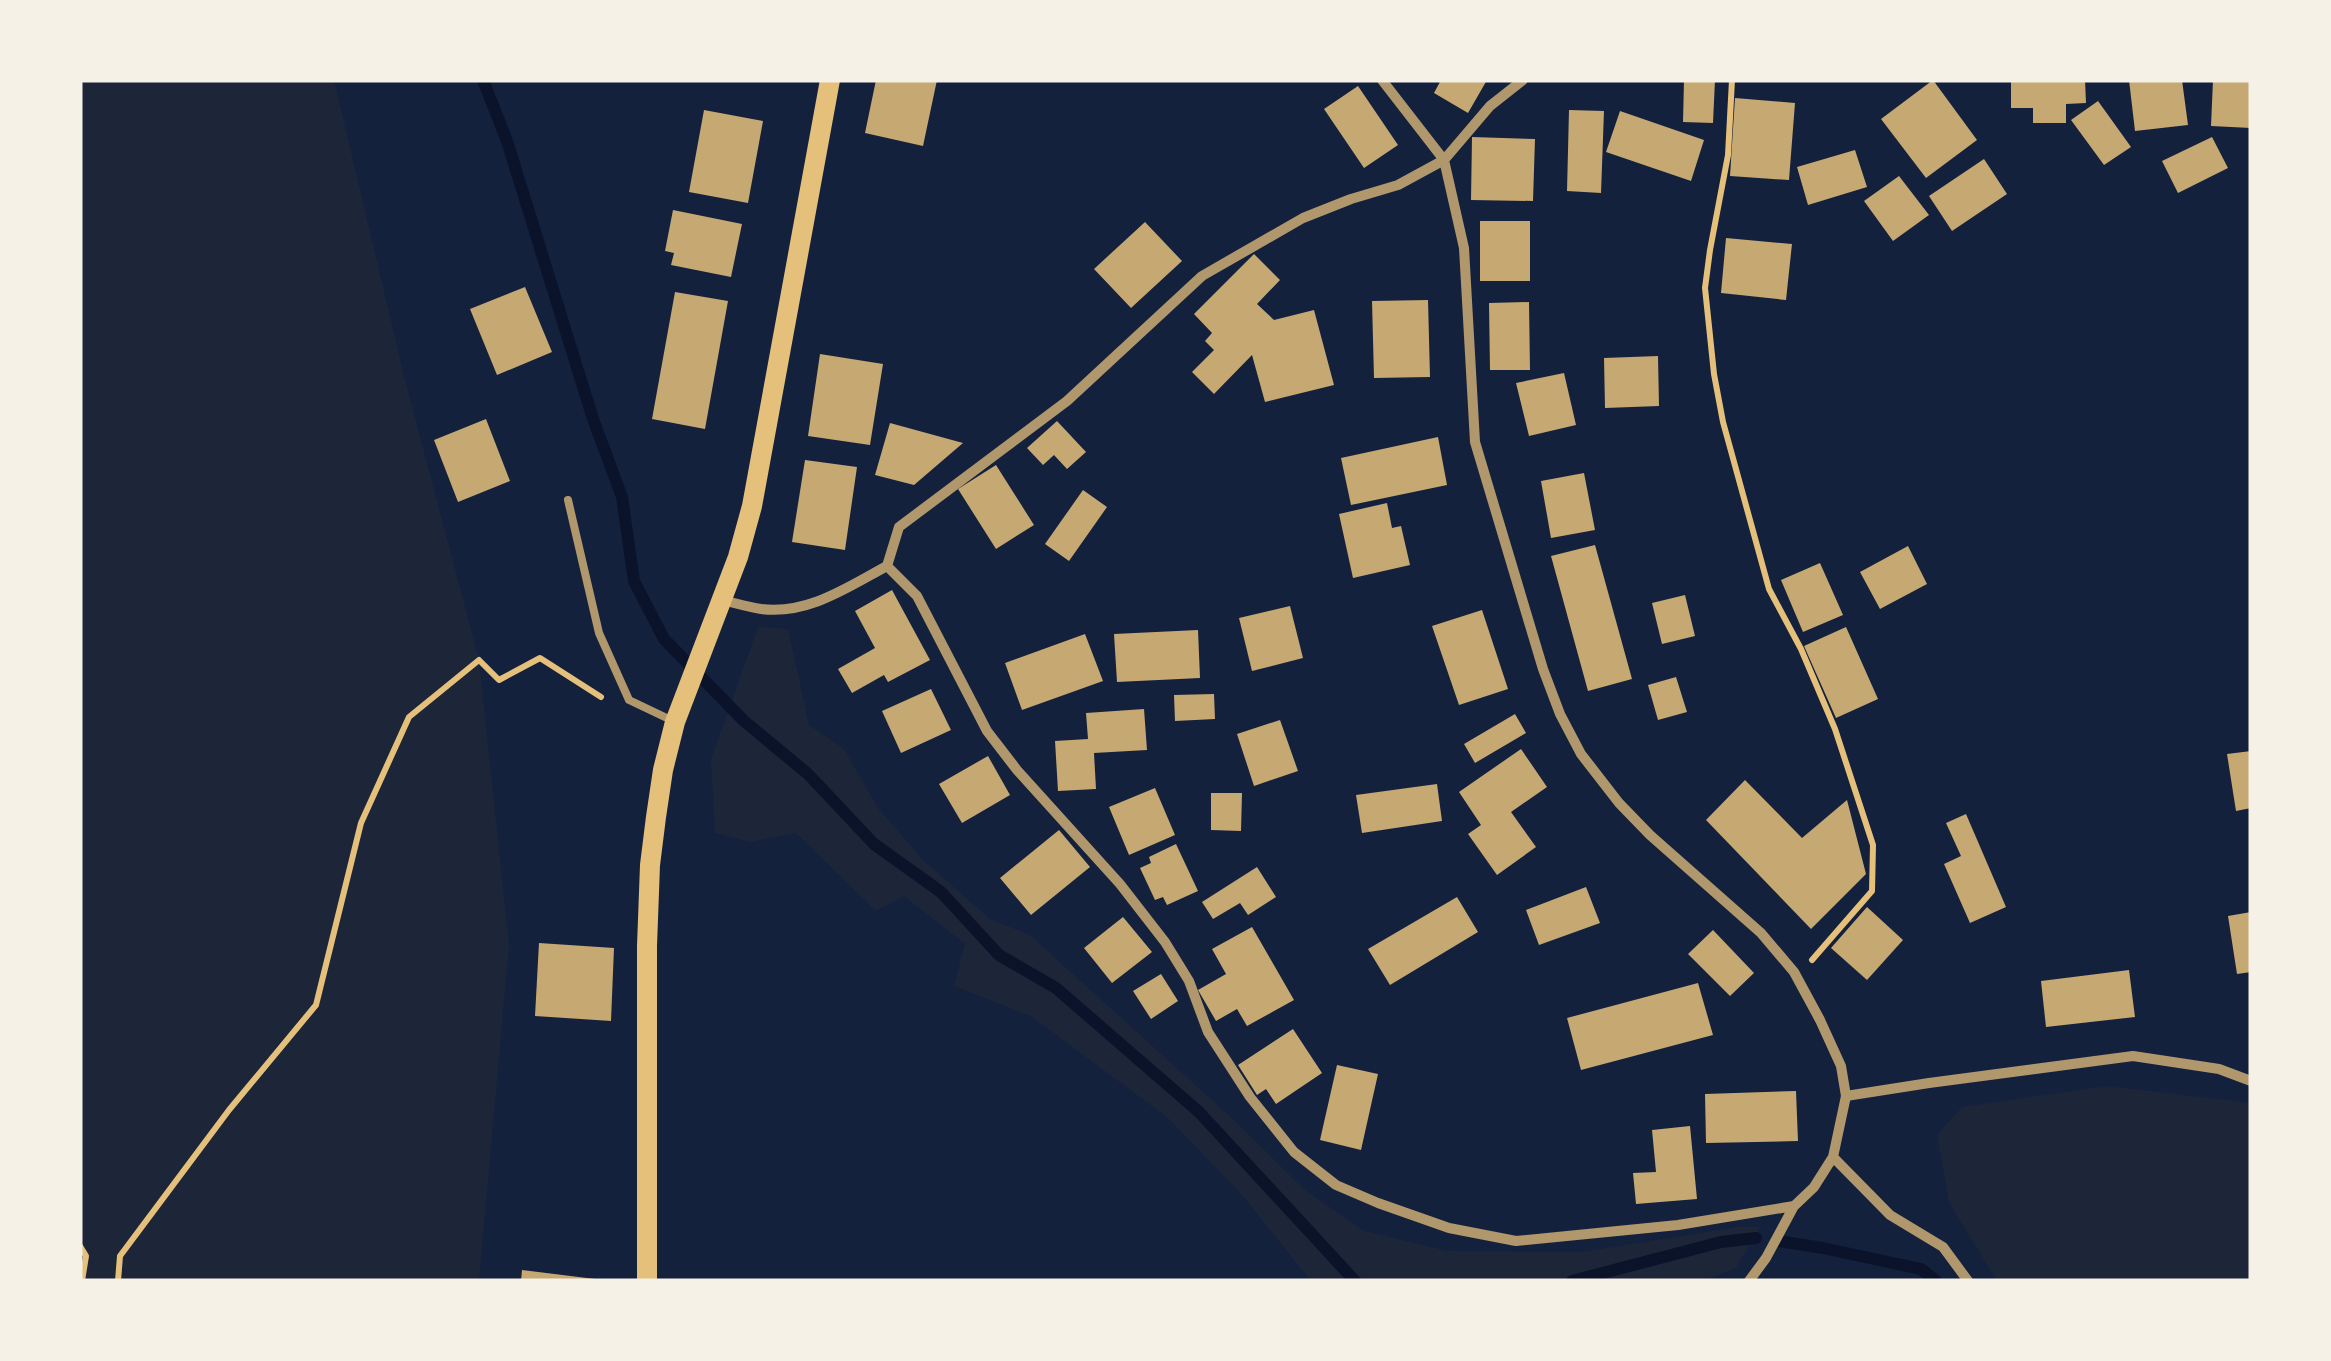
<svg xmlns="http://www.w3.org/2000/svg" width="2331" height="1361" font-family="'Archivo Narrow',sans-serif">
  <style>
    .green { fill: #1d2539 }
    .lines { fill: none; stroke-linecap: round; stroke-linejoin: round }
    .stream { stroke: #0b132b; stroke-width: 12 }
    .building { fill: #c6a872 }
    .path { stroke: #e5c07b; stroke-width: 6 }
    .service { stroke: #b1986c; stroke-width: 8 }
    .minor { stroke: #b1986c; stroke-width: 10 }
    .secondary { stroke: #e5c07b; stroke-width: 20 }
  </style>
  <rect width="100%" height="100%" fill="#14213d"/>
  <path class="green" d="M80,80H334L404,376L479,660L509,945L479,1281H80Z
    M758,627L788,629L809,725L844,749L878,808L923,860L990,919L1030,935L1235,1121L1305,1190L1364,1231L1448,1251L1582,1252L1738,1227H1760L1736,1268L1702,1281H1311L1243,1196L1168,1118L1031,1016L954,986L965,944L904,896L876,911L796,833L750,842L715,833L711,760Z
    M2107,1086L2251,1103V1281H1997L1949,1202L1937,1135L1962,1107Z"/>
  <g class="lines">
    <path class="stream" d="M483,80L507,141L593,419L622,497L634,581L664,639L744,721L808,774L874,844L941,892L999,955L1056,988L1199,1112L1355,1281
      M1778,1241L1823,1248L1921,1269L1936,1281
      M1572,1281L1721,1242L1756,1238"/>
  </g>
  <path class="building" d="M876,80H937L923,146L865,133Z
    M1441,80H1487L1468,113L1434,93Z
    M1684,80H1715L1713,123L1683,122Z
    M1933,80L1977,140L1926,178L1881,119Z
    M2011,80H2085L2086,103L2066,104V123H2033V108H2011Z
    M2129,80H2182L2188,125L2135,131Z
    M2213,80H2251V128L2211,126Z
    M1358,86L1398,145L1364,168L1324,109Z
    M1735,98L1795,103L1789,180L1730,176Z
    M2098,101L2131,147L2104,165L2071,120Z
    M704,110L763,121L748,203L689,192Z
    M1569,110L1604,111L1601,193L1567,191Z
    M1620,111L1704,140L1691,181L1606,152Z
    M1472,137L1535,139L1533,201L1471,200Z
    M2212,137L2228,168L2178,193L2162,161Z
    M1855,150L1867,187L1808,205L1797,167Z
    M1984,159L2007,194L1952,231L1929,196Z
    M1899,176L1929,215L1893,241L1864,201Z
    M673,210L742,224L731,277L671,265L674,253L665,251Z
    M1480,221H1530V281H1480Z
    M1145,222L1182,261L1131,308L1094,269Z
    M1726,238L1792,244L1786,300L1721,293Z
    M1254,254L1280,280L1257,304L1274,320L1314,310L1334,385L1265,402L1252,355L1214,394L1192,372L1214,350L1205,341L1212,333L1194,314Z
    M525,287L552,352L497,375L470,309Z
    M675,292L728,301L705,429L652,419Z
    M1428,300L1430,377L1374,378L1372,301Z
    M1529,302L1530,370H1490L1489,303Z
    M820,354L883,364L870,445L808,436Z
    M1658,356L1659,406L1605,408L1604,358Z
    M1564,373L1576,425L1529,436L1516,383Z
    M486,419L510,481L458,502L434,440Z
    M1057,421L1086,452L1067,469L1054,455L1043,465L1027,448Z
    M890,423L963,443L914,485L875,475Z
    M1438,437L1447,485L1351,505L1341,458Z
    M805,460L857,467L845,550L792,542Z
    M996,465L1034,525L996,549L958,489Z
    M1584,473L1595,530L1551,538L1541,481Z
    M1083,490L1107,507L1069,561L1045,544Z
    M1387,503L1392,528L1401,526L1410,565L1353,578L1339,514Z
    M1595,545L1632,679L1588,691L1551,556Z
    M1908,546L1927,584L1880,609L1860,572Z
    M1820,563L1843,615L1803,632L1781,580Z
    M892,590L930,660L888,682L884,675L852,693L838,669L875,648L855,611Z
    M1685,595L1695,636L1662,644L1652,603Z
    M1290,606L1303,658L1252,671L1239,618Z
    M1482,610L1508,689L1459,705L1432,626Z
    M1846,627L1878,699L1836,718L1804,646Z
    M1198,630L1200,678L1117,682L1114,634Z
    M1085,634L1103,681L1022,710L1005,663Z
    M1676,677L1687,712L1658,720L1648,685Z
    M931,689L951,730L901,753L882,711Z
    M1214,694L1215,719L1175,721L1174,695Z
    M1144,709L1147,750L1094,753L1096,789L1058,791L1055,741L1088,739L1086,713Z
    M1515,714L1526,733L1475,763L1464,744Z
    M1280,720L1298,771L1254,786L1237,734Z
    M1521,749L1547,787L1511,812L1536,847L1497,875L1468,834L1481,825L1459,792Z
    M2251,751V808L2236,811L2227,754Z
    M988,756L1010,795L962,823L939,784Z
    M1745,780L1802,838L1847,800L1866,874L1811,929L1706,820Z
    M1437,784L1442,821L1362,833L1356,795Z
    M1155,788L1175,835L1129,855L1109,807Z
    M1211,793H1242L1241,831L1211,830Z
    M1966,814L2006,907L1970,923L1944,864L1961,856L1946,823Z
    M1059,830L1090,867L1031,915L1000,878Z
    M1176,844L1198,891L1167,905L1163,897L1155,900L1140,868L1151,863L1149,857Z
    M1257,867L1276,897L1248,915L1240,903L1213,919L1202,902Z
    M1586,887L1600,923L1539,945L1526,910Z
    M1457,897L1478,932L1390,985L1368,949Z
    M1867,907L1903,940L1867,980L1831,948Z
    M2251,912V972L2237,974L2228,916Z
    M1123,917L1152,952L1112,983L1084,948Z
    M1252,927L1294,1000L1247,1026L1237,1009L1216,1021L1198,990L1226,974L1212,949Z
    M1713,930L1754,973L1730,996L1688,954Z
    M539,943L614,948L611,1021L535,1016Z
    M2129,970L2135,1017L2046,1027L2041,981Z
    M1161,974L1178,1001L1151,1019L1133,991Z
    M1698,983L1713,1035L1581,1070L1567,1018Z
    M1293,1029L1322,1073L1276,1104L1266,1089L1257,1095L1238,1065Z
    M1337,1065L1378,1074L1361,1150L1320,1140Z
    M1796,1091L1798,1141L1706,1143L1705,1094Z
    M1690,1126L1697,1199L1636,1204L1633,1173L1656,1172L1652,1130Z
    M522,1270L595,1279L594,1281H521Z"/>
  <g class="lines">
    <path class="path" d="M1732,80L1728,155L1710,250L1705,288L1714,374L1723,422L1769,589L1801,649L1835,729L1873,845L1872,891L1812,960
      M80,1246L86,1256L82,1281
      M118,1281L120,1256L229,1110L316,1005L361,823L409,717L479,660L499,680L540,658L601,697"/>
    <path class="service" d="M568,500L599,633L629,700L671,720"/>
    <path class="minor" d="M1382,80L1444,160L1464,248L1475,442L1543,669L1560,714L1581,754L1619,803L1650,835L1761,933L1794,972L1820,1020L1841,1066L1846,1096L1833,1157L1814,1187L1794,1206L1766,1258L1749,1281
      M887,566L917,596L987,731L1017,770L1120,884L1165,942L1189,981L1208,1032L1250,1097L1294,1152L1336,1185L1378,1203L1449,1228L1516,1241L1678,1225L1794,1206
      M722,600C735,603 748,607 761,609C808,615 848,587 887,566L899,527L1067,401L1202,276L1303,218L1351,199L1398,185L1444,160L1490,106L1523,80
      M1846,1096L1929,1083L2133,1056L2219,1069L2251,1081
      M1833,1157L1890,1215L1943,1247L1968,1281"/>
    <path class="secondary" d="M647,1281V946L650,865L656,817L663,770L675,722L738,557L752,506L830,80"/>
  </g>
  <rect width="2331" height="1361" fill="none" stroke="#f6f1e7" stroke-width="165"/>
</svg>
